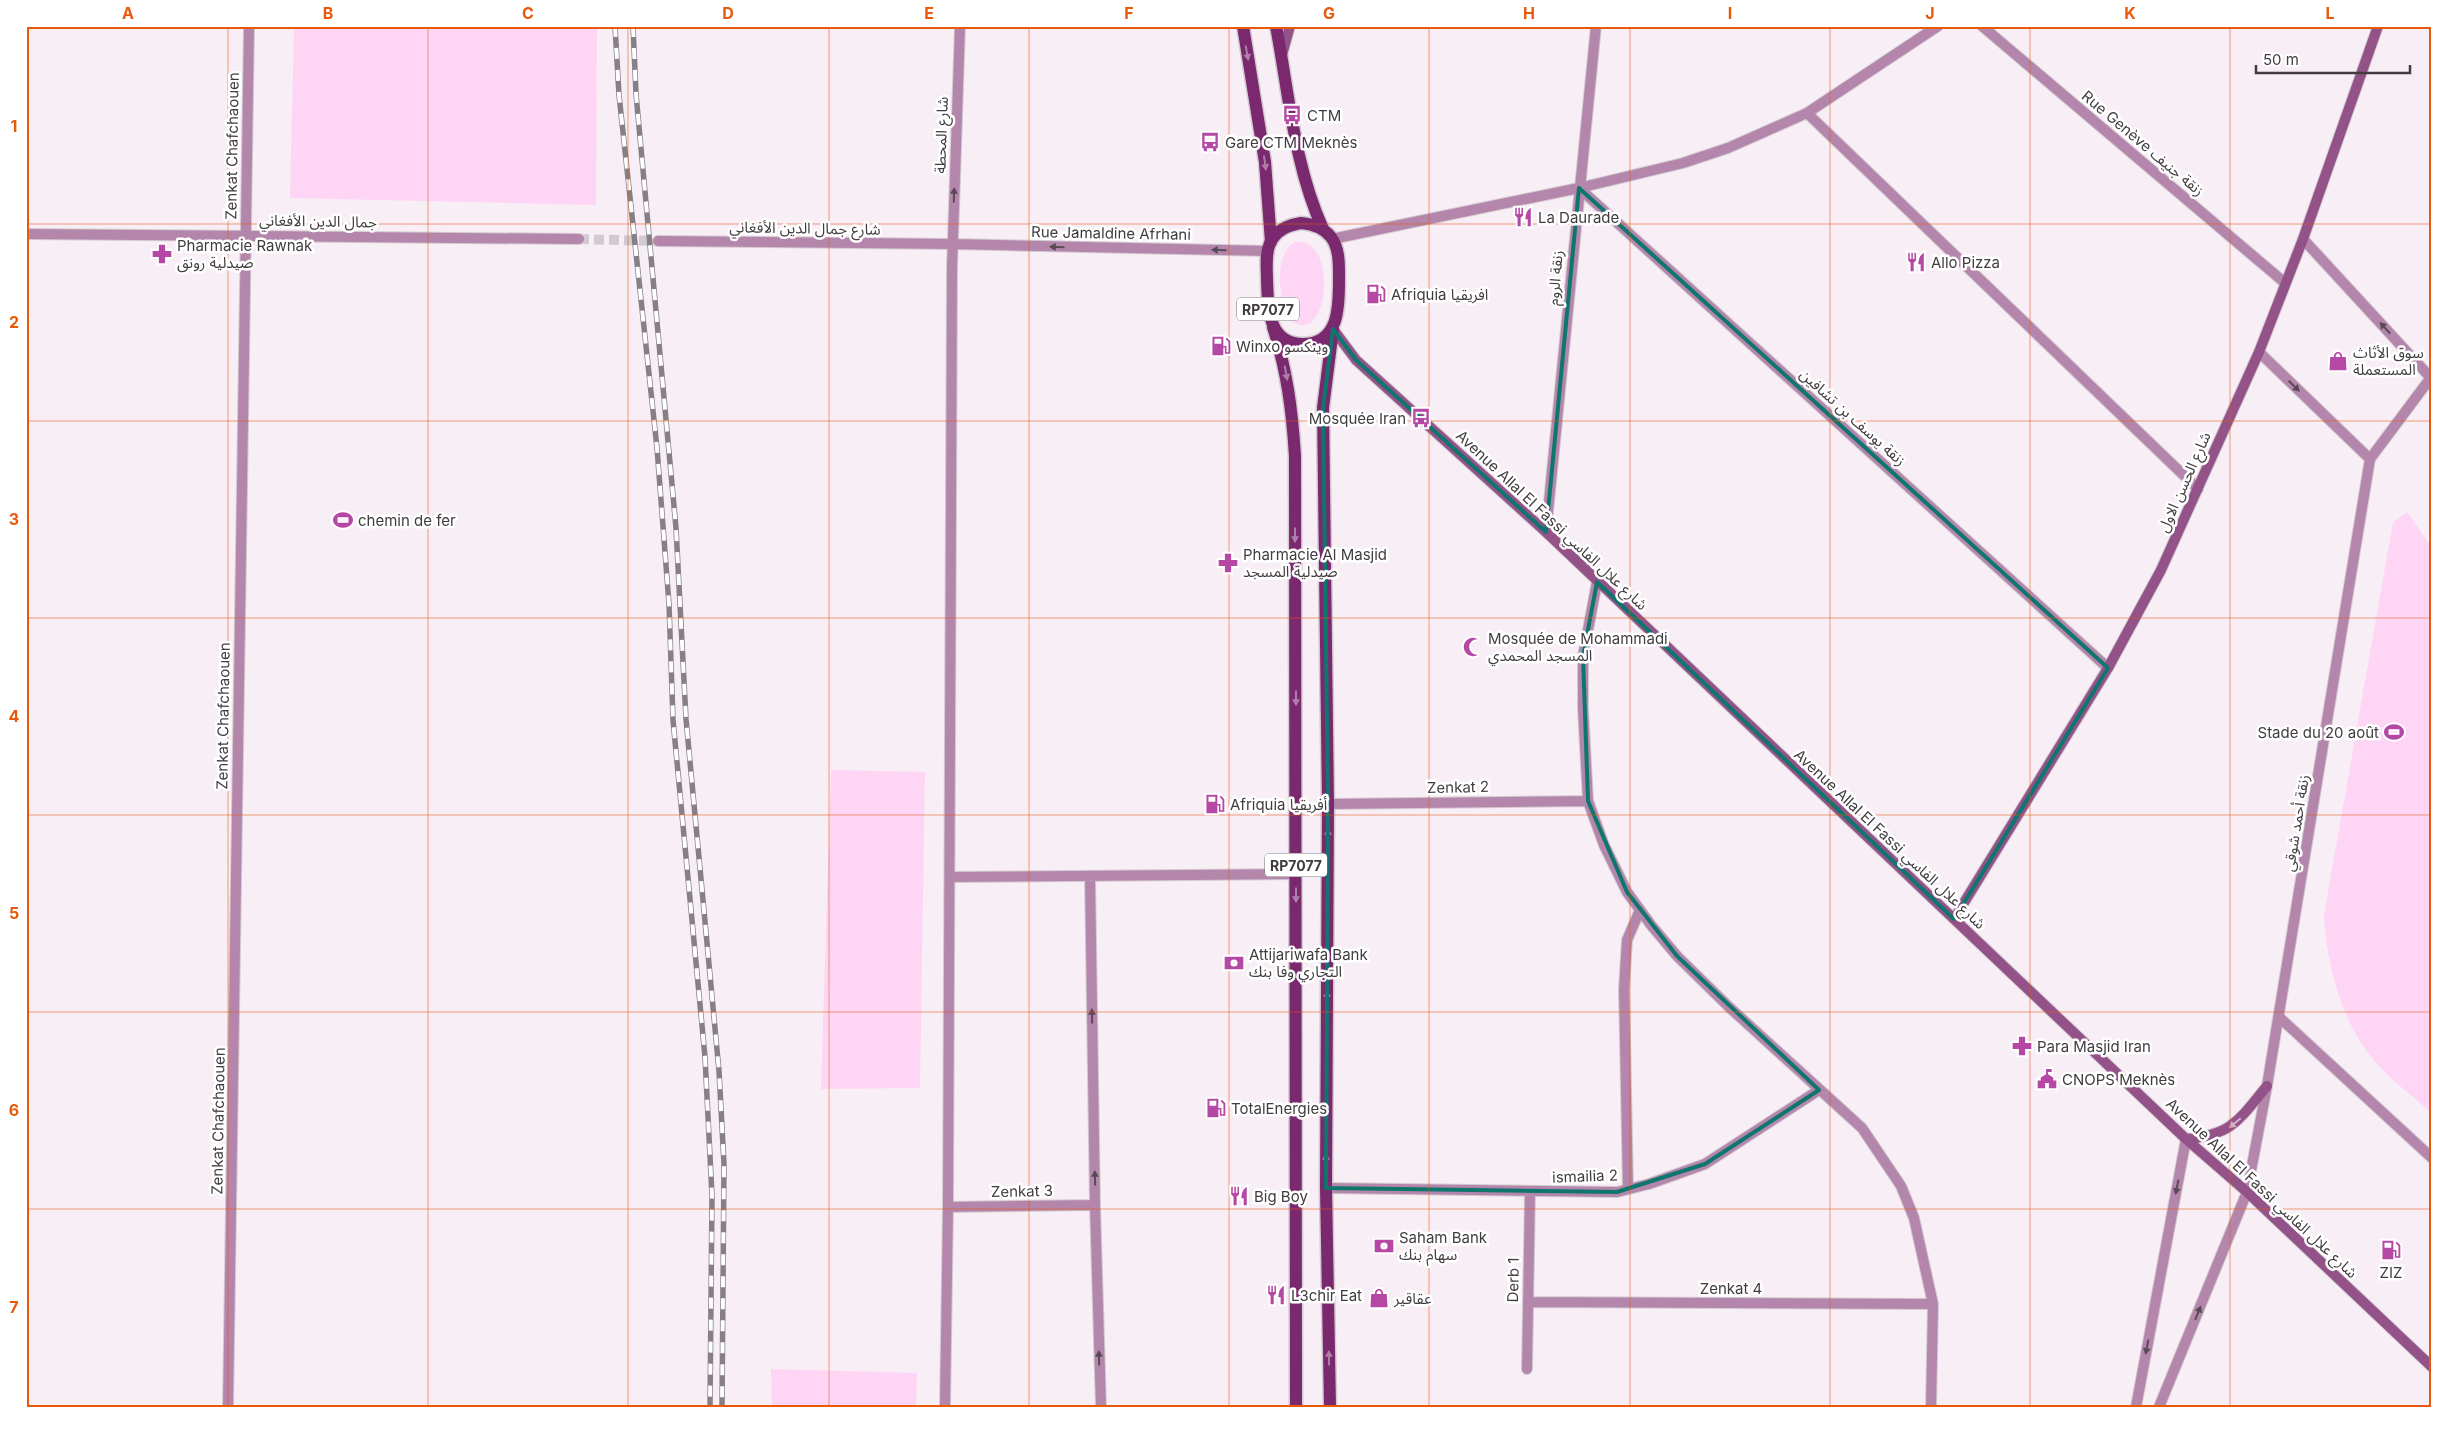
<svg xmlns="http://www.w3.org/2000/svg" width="2458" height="1433" font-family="Inter,'Noto Sans Arabic',sans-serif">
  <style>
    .green { fill: #fed5f5 }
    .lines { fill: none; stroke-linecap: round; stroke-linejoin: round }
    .street-tunnel { stroke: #d3cad1; stroke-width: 10; stroke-dasharray: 10 5; stroke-linecap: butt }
    .street-casing { stroke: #d3cad1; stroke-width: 12 }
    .secondary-casing { stroke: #d3cad1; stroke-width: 12 }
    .primary-casing { stroke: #d3cad1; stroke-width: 15 }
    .street { stroke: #b486ab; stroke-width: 10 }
    .secondary { stroke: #935288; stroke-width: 10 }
    .primary { stroke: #7a296f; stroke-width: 12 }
    .rail-casing { stroke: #868085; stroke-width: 5.5 }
    .rail { stroke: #fff; stroke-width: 4; stroke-dasharray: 11; stroke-linecap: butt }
    .oneway { fill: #af7fa9 }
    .oneway2 { fill: #574b55 }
    .oneway3 { fill: #ceb1c9 }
    .marked { fill: none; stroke: #0f766e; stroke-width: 4; stroke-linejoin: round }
    .grid { fill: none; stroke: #e8590c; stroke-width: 1; stroke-opacity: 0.55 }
    .labels { text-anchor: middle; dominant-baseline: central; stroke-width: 5; stroke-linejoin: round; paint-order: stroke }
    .shield { fill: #fff; stroke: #797679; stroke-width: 1 }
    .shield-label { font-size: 14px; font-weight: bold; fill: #403c3f }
    .poi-label { font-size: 15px; fill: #403c3f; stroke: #fff; text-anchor: start }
    .street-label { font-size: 15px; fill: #403c3f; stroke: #fff }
    .neatline { fill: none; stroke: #e8590c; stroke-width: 2 }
    .grid-label { font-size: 16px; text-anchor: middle; font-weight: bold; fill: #e8590c }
  </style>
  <rect width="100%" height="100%" fill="#f8eef6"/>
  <path class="green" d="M294,26H597L596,205L290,198Z
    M1295,242C1340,235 1329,355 1288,318C1279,298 1273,254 1295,242Z
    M2407,512L2432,548V1113C2408,1092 2381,1073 2363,1046C2339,1010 2326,959 2324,915L2393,522Z
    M831,770L925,772L920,1088L821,1089Z
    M771,1369L917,1373L916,1407H772Z"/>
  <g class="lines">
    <path class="street-tunnel" d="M579,239L658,241"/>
    <defs>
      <path id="street" d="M1982,26L2285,283
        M1807,113L2198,489
        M1579,188L2108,668
        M26,234L579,239
        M1332,239L1579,188L1683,163L1728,148L1807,113L1938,26
        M2303,239L2430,377
        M658,241L953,244L1268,251
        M2259,352L2370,459
        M1546,532L1596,26
        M1597,582L1583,656V708L1588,801L1604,845L1627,892L1651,925L1677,956L1729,1007L1862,1128L1901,1186L1914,1218L1933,1304L1931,1407
        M1328,804L1588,801
        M950,877L1297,874
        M1090,877L1095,1205L1101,1407
        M2279,1017L2432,1158
        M1326,1188L1617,1192L1649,1184L1705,1164L1819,1090
        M1628,1189L1624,989L1627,940L1640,910
        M948,1207L1095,1205
        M1528,1302L1933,1304
        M1527,1369L1530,1192
        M228,1407L249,26
        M945,1407L948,1207L952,268L960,26
        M2136,1407L2186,1139
        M2159,1407L2247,1192L2267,1086L2370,459L2432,376"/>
      <path id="secondary" d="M1282,55L1290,26
        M1333,329L1356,360L1546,532L2186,1139L2247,1192L2432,1367
        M1954,919L2108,668L2161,570L2259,352L2303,239L2378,26
        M2186,1139C2232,1135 2239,1120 2267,1086"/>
      <path id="primary" d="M1243,26L1265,162L1271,242
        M1276,26C1289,94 1294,165 1323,229
        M1301,223C1313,224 1323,227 1331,237C1340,249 1339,266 1339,281C1339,307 1339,344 1303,344C1267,344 1268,306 1267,280C1267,268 1265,254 1270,243C1276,230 1288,225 1301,223Z
        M1273,327C1287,371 1292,409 1295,456L1296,1407
        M1330,1407L1326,1188L1328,804L1323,408L1333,329"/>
    </defs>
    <use href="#street" class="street-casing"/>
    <use href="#secondary" class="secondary-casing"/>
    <use href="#primary" class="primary-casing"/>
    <use href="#street" class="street"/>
    <use href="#secondary" class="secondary"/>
    <use href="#primary" class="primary"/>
    <defs>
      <path id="rail" d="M615,26L619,95L657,448L669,604L673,720L705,1057L712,1196L710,1407
        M633,26L636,94L676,528L686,719L719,1071L724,1164L722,1407"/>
    </defs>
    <use href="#rail" class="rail-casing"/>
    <use href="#rail" class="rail"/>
  </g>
  <defs><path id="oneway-solid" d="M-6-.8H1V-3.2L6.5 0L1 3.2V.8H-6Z" transform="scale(1.25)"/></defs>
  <g class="oneway">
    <use href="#oneway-solid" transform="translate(1247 53) rotate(80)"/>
    <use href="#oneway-solid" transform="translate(1265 163) rotate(82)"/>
    <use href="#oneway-solid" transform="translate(1286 373) rotate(80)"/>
    <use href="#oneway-solid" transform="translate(1295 535) rotate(90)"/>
    <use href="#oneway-solid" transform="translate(1296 698) rotate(90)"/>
    <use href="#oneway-solid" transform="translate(1328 836) rotate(-90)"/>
    <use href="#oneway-solid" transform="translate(1296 895) rotate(90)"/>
    <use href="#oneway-solid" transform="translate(1327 998) rotate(-90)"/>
    <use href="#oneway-solid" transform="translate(1326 1161) rotate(-90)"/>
    <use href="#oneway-solid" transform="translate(1329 1358) rotate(-91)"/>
  </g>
  <g class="oneway2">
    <use href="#oneway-solid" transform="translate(954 195) rotate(-88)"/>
    <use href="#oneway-solid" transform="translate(1057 247) rotate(-179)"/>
    <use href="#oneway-solid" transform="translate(1219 250) rotate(-179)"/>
    <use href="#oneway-solid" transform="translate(2385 328) rotate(-133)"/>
    <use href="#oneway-solid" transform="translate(2294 386) rotate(44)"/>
    <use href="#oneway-solid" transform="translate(1092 1016) rotate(-91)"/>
    <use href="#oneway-solid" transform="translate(1095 1178) rotate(-91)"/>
    <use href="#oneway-solid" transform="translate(2177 1187) rotate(101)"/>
    <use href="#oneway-solid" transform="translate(2198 1313) rotate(-68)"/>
    <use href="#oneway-solid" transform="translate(2147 1347) rotate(101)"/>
    <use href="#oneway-solid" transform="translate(1099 1358) rotate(-92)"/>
  </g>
  <use class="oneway3" href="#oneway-solid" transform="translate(2235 1123) rotate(140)"/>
  <path class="marked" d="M1579,188L2108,668L1954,919L1597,582L1583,656L1588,801L1627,892L1677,956L1819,1090L1705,1164L1617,1192L1326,1188L1328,804L1323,408L1333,329L1356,360L1546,532Z"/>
  <path class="grid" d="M228,26V1407M428,26V1407M628,26V1407M829,26V1407M1029,26V1407M1229,26V1407M1429,26V1407M1630,26V1407M1830,26V1407M2030,26V1407M2230,26V1407M26,224H2432M26,421H2432M26,618H2432M26,815H2432M26,1012H2432M26,1209H2432"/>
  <defs>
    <symbol id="bus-bare" viewBox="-9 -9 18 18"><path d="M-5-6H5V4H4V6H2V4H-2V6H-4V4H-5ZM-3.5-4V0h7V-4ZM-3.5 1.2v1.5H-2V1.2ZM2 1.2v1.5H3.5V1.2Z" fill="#b547a5" stroke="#fff" stroke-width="2.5" paint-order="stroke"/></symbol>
    <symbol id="restaurant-bare" viewBox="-9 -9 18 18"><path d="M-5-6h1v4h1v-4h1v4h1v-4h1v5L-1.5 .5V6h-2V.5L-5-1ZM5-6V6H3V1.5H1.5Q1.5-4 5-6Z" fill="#b547a5" stroke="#fff" stroke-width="2.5" paint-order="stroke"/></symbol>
    <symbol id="pharmacy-bare" viewBox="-9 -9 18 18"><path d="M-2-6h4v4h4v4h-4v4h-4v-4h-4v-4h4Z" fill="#b547a5" stroke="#fff" stroke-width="2.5" paint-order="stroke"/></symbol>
    <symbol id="fuel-bare" viewBox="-9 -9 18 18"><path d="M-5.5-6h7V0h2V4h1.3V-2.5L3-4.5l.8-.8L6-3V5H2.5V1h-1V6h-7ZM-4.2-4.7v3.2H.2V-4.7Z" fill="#b547a5" stroke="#fff" stroke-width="2.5" paint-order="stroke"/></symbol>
    <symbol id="shop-bare" viewBox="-9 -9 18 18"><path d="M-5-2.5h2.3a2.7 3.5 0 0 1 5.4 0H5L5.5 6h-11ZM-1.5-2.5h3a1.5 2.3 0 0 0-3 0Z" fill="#b547a5" stroke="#fff" stroke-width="2.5" paint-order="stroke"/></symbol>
    <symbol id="stadium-bare" viewBox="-9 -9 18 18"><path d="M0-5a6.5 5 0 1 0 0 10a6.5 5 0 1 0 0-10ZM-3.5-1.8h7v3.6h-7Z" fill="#b547a5" stroke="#fff" stroke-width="2.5" paint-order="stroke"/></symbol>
    <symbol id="mosque-bare" viewBox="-9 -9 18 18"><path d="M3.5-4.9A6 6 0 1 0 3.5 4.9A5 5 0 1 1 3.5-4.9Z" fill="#b547a5" stroke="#fff" stroke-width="2.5" paint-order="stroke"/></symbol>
    <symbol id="bank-bare" viewBox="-9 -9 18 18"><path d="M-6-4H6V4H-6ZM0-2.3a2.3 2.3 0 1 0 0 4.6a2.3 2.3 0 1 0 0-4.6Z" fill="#b547a5" stroke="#fff" stroke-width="2.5" paint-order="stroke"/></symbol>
    <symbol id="civic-bare" viewBox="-9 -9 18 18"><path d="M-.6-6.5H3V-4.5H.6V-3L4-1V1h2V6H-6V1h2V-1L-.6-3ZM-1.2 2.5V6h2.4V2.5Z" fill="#b547a5" stroke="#fff" stroke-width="2.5" paint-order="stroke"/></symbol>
  </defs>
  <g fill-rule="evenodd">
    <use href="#bus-bare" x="1278" y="101" width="28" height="28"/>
    <use href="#bus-bare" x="1196" y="128" width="28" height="28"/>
    <use href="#restaurant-bare" x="1509" y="203" width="28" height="28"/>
    <use href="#pharmacy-bare" x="148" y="240" width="28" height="28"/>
    <use href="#restaurant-bare" x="1902" y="248" width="28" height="28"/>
    <use href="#fuel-bare" x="1362" y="280" width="28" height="28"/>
    <use href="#fuel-bare" x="1207" y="332" width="28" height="28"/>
    <use href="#shop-bare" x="2324" y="347" width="28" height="28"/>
    <use href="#bus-bare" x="1407" y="404" width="28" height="28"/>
    <use href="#stadium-bare" x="329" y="506" width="28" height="28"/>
    <use href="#pharmacy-bare" x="1214" y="549" width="28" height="28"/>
    <use href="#mosque-bare" x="1459" y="633" width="28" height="28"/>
    <use href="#stadium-bare" x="2380" y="718" width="28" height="28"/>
    <use href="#fuel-bare" x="1201" y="790" width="28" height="28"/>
    <use href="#bank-bare" x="1220" y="949" width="28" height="28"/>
    <use href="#pharmacy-bare" x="2008" y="1032" width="28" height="28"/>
    <use href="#civic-bare" x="2033" y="1065" width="28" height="28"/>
    <use href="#fuel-bare" x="1202" y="1094" width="28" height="28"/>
    <use href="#restaurant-bare" x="1225" y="1182" width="28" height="28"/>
    <use href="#bank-bare" x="1370" y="1232" width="28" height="28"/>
    <use href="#fuel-bare" x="2377" y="1236" width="28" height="28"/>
    <use href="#restaurant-bare" x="1262" y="1281" width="28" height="28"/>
    <use href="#shop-bare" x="1365" y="1284" width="28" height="28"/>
  </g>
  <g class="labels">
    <g class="shield">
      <rect x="1237" y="297.5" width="62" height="23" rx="4"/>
      <rect x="1265" y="853.5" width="62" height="23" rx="4"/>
    </g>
    <g class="shield-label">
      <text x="1268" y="309">RP7077</text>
      <text x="1296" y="865">RP7077</text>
    </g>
    <g class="poi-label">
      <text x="1307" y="115">CTM</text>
      <text x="1225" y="142">Gare CTM Meknès</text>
      <text x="1538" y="217">La Daurade</text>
      <text x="177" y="245">Pharmacie Rawnak<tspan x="177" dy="17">صيدلية رونق</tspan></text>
      <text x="1931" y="262">Allo Pizza</text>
      <text x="1391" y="294">Afriquia افريقيا</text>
      <text x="1236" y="346">Winxo وينكسو</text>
      <text x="2353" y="352">سوق الأثاث<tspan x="2353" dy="17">المستعملة</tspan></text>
      <text x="1406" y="418" text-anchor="end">Mosquée Iran</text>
      <text x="358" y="520">chemin de fer</text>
      <text x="1243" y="554">Pharmacie Al Masjid<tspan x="1243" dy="17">صيدلية المسجد</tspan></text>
      <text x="1488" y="638">Mosquée de Mohammadi<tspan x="1488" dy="17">المسجد المحمدي</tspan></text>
      <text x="2379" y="732" text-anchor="end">Stade du 20 août</text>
      <text x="1230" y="804">Afriquia أفريقيا</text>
      <text x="1249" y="954">Attijariwafa Bank<tspan x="1249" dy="17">التجاري وفا بنك</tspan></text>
      <text x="2037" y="1046">Para Masjid Iran</text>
      <text x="2062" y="1079">CNOPS Meknès</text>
      <text x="1231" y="1108">TotalEnergies</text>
      <text x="1254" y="1196">Big Boy</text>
      <text x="1399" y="1237">Saham Bank<tspan x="1399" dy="17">سهام بنك</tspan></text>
      <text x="2391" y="1272" text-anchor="middle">ZIZ</text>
      <text x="1291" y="1295">L3chir Eat</text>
      <text x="1394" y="1298">عقاقير</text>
    </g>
    <g class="street-label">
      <text transform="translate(941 135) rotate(-88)">شارع المحطة</text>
      <text transform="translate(2143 143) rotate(40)">Rue Genève زنقة جنيف</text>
      <text transform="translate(232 146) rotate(-89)">Zenkat Chafchaouen</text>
      <text transform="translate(318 221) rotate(1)">جمال الدين الأفغاني</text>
      <text transform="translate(805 228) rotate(1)">شارع جمال الدين الأفغاني</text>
      <text transform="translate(1111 233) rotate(1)">Rue Jamaldine Afrhani</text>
      <text transform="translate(1555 278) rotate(-85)">زنقة الروم</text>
      <text transform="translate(1853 417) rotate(42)">زنقة يوسف بن تشافين</text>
      <text transform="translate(2184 482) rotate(-66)">شارع الحسن الاول</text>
      <text transform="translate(1552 520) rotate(43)">Avenue Allal El Fassi شارع علال الفاسي</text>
      <text transform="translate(223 716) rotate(-89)">Zenkat Chafchaouen</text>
      <text transform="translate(1458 787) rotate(-1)">Zenkat 2</text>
      <text transform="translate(2296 823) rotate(-81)">زنقة أحمد شوقي</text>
      <text transform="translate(1890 839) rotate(43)">Avenue Allal El Fassi شارع علال الفاسي</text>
      <text transform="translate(218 1121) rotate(-89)">Zenkat Chafchaouen</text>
      <text transform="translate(1585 1176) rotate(-2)">ismailia 2</text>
      <text transform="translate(2262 1188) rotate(43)">Avenue Allal El Fassi شارع علال الفاسي</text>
      <text transform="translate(1022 1191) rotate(-1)">Zenkat 3</text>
      <text transform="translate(1513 1280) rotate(-89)">Derb 1</text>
      <text x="1731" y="1288">Zenkat 4</text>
    </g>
  </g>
  <rect width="2458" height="1433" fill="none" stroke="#ffffff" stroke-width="55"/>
  <path d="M2256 65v8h154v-8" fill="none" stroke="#403c3f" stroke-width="2.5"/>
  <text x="2263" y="65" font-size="15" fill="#403c3f" stroke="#ffffff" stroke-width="4" paint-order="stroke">50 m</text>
  <rect x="28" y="28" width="2402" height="1378" class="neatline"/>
  <g class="grid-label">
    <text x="128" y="19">A</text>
    <text x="328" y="19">B</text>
    <text x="528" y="19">C</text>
    <text x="728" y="19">D</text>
    <text x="929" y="19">E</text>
    <text x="1129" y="19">F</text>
    <text x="1329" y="19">G</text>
    <text x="1529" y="19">H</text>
    <text x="1730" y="19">I</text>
    <text x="1930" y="19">J</text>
    <text x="2130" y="19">K</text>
    <text x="2330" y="19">L</text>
    <text x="14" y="132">1</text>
    <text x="14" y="328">2</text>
    <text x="14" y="525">3</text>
    <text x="14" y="722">4</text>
    <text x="14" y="919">5</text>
    <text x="14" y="1116">6</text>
    <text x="14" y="1313">7</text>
  </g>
</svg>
